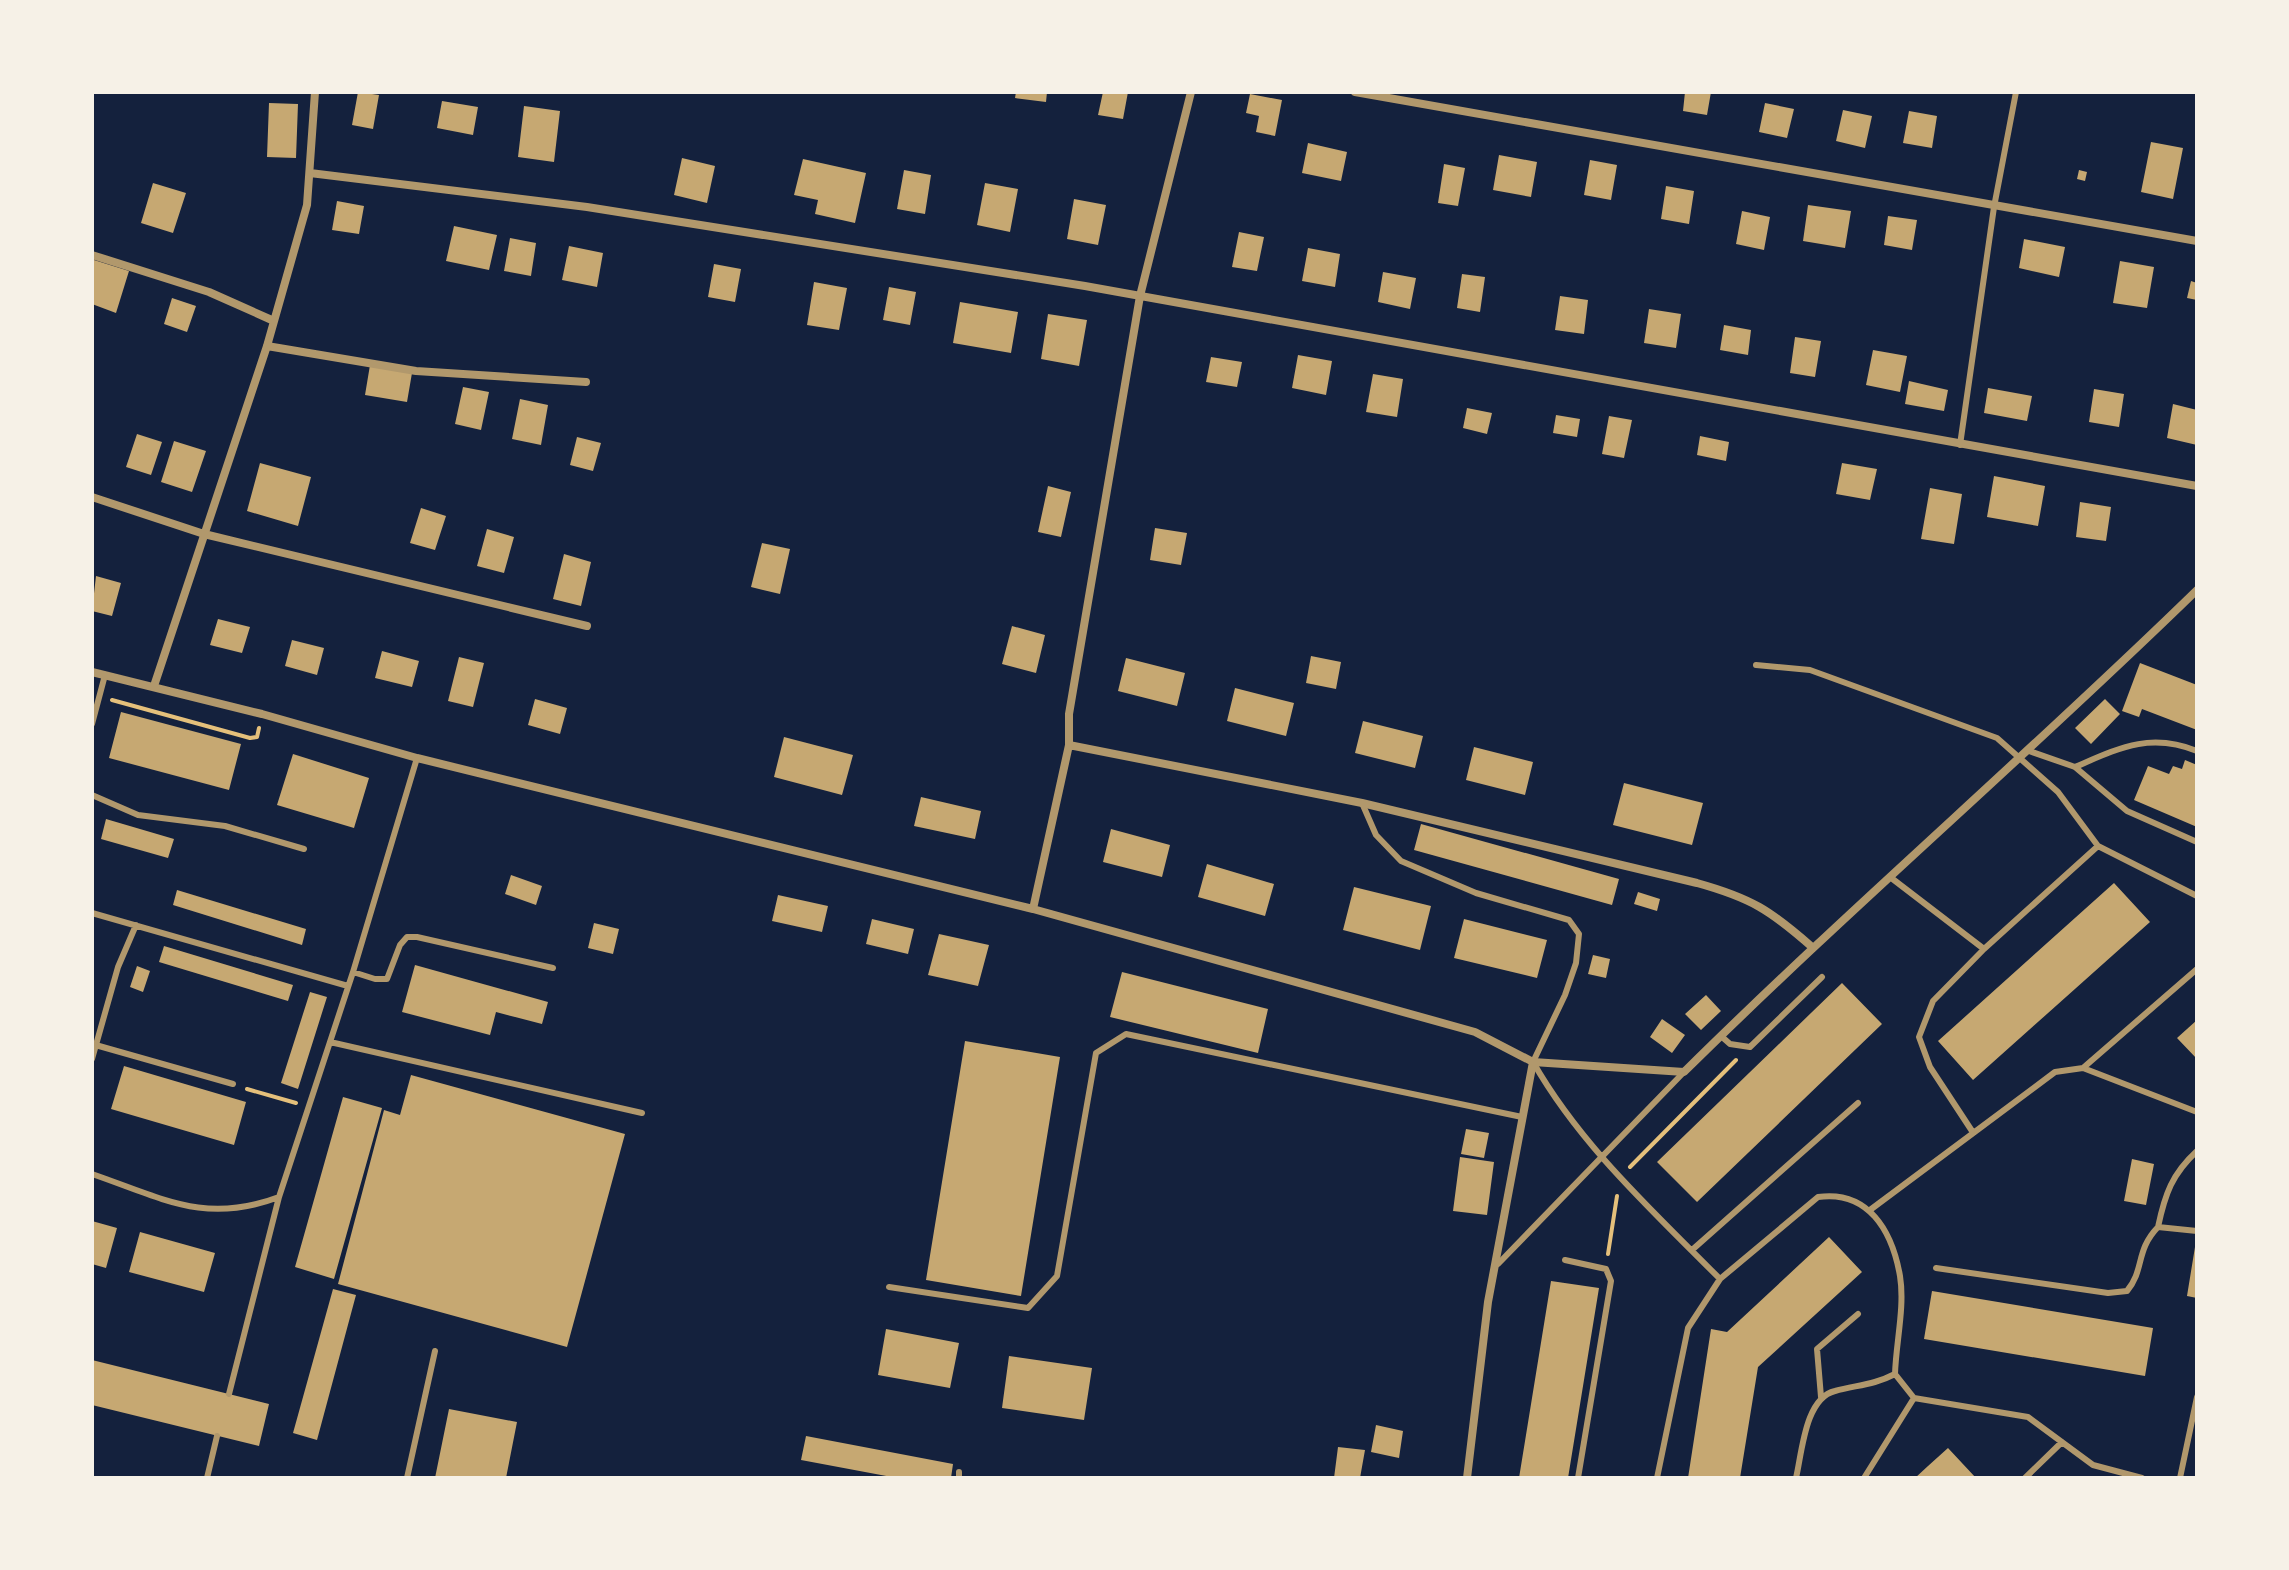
<svg xmlns="http://www.w3.org/2000/svg" width="2289" height="1570" font-family="Montserrat,sans-serif">
  <style>
    .building { fill: #c6a872 }
    .lines { fill: none; stroke-linecap: round; stroke-linejoin: round }
    .path { stroke: #e5c07b; stroke-width: 4 }
    .service { stroke: #b1986c; stroke-width: 6 }
    .minor { stroke: #b1986c; stroke-width: 8 }
  </style>
  <rect width="100%" height="100%" fill="#14213d"/>
  <path class="building" d="M358,92L379,95L373,129L352,125Z
    M1016,92H1047L1046,102L1015,98Z
    M1103,92H1128L1123,119L1098,115Z
    M1685,92H1711L1707,115L1683,111Z
    M1250,94L1282,100L1275,136L1256,132L1259,116L1246,113Z
    M442,101L478,107L473,135L437,128Z
    M269,103L298,104L296,158L267,157Z
    M1765,103L1794,109L1787,138L1759,132Z
    M524,106L560,111L554,162L518,157Z
    M1843,110L1872,116L1865,148L1836,141Z
    M1909,111L1937,116L1932,148L1903,143Z
    M2151,142L2183,148L2173,199L2141,192Z
    M1308,143L1347,152L1341,181L1302,173Z
    M1499,155L1537,162L1531,197L1493,190Z
    M682,158L715,166L707,203L674,195Z
    M803,159L866,173L855,223L815,214L818,200L794,195Z
    M1590,160L1617,165L1611,200L1584,195Z
    M1444,164L1465,168L1458,206L1438,203Z
    M904,170L931,175L925,214L897,209Z
    M2079,170L2087,172L2085,181L2077,179Z
    M153,183L186,193L173,233L141,223Z
    M985,183L1018,189L1010,232L977,225Z
    M1666,186L1694,191L1689,224L1661,219Z
    M1074,199L1106,205L1098,245L1067,239Z
    M337,201L364,206L359,234L332,230Z
    M1808,205L1851,211L1845,248L1803,241Z
    M1742,211L1770,217L1764,250L1736,244Z
    M1888,216L1917,220L1912,250L1884,245Z
    M454,226L497,235L489,270L446,261Z
    M1239,232L1264,237L1257,271L1232,267Z
    M510,238L536,243L531,276L504,271Z
    M2024,239L2065,247L2059,277L2019,268Z
    M569,246L603,253L597,287L562,280Z
    M1308,248L1340,254L1335,287L1302,281Z
    M94,260L129,271L116,313L92,304Z
    M2120,261L2154,267L2147,308L2113,303Z
    M714,264L741,269L735,302L708,297Z
    M1383,272L1416,278L1410,309L1378,302Z
    M1462,274L1485,277L1480,312L1457,308Z
    M2191,281L2197,283V300L2187,298Z
    M814,282L847,288L839,330L807,325Z
    M889,287L916,292L910,325L883,320Z
    M1560,296L1588,300L1584,334L1555,330Z
    M172,298L196,306L187,332L164,324Z
    M960,302L1018,312L1011,353L953,343Z
    M1649,309L1681,314L1676,348L1644,343Z
    M1048,314L1087,320L1079,366L1041,359Z
    M1724,325L1751,330L1748,355L1720,350Z
    M1795,337L1821,341L1815,377L1790,373Z
    M1873,350L1907,356L1900,392L1866,385Z
    M1298,355L1332,361L1326,395L1292,388Z
    M1211,357L1242,362L1237,387L1206,382Z
    M370,365L412,373L407,402L365,395Z
    M1373,374L1403,379L1397,417L1366,412Z
    M1909,381L1948,390L1944,411L1905,404Z
    M463,387L489,392L481,430L455,424Z
    M1988,388L2032,396L2027,421L1984,413Z
    M2094,389L2124,394L2119,427L2089,422Z
    M520,399L548,405L541,445L512,439Z
    M2173,404L2197,410V445L2167,438Z
    M1467,408L1492,413L1487,434L1463,428Z
    M1556,415L1580,419L1577,437L1553,433Z
    M1609,416L1632,420L1624,458L1602,454Z
    M137,434L162,442L151,475L126,467Z
    M1700,436L1729,442L1726,461L1697,455Z
    M577,437L601,443L593,471L570,465Z
    M174,441L206,451L192,492L161,482Z
    M260,463L311,477L298,526L247,511Z
    M1842,463L1877,469L1870,500L1836,494Z
    M1994,476L2045,486L2038,526L1987,517Z
    M1048,486L1071,492L1061,537L1038,532Z
    M1930,488L1962,494L1954,544L1921,539Z
    M2080,502L2111,507L2106,541L2076,537Z
    M421,508L446,516L435,550L410,543Z
    M1155,528L1187,533L1181,565L1150,560Z
    M487,529L514,537L504,573L477,566Z
    M762,543L790,549L780,594L751,587Z
    M564,554L591,562L581,606L553,599Z
    M96,576L121,583L112,616L92,611Z
    M218,619L250,627L242,653L210,645Z
    M1012,626L1045,635L1036,673L1002,664Z
    M292,640L324,648L317,675L285,666Z
    M382,651L419,661L412,687L375,678Z
    M1311,656L1341,662L1336,689L1306,683Z
    M459,657L484,663L473,707L448,701Z
    M1126,658L1185,673L1177,706L1118,691Z
    M2140,663L2197,685V730L2142,709L2139,717L2122,711Z
    M1235,688L1294,703L1286,736L1227,721Z
    M535,699L567,708L560,734L528,725Z
    M2105,699L2120,714L2091,744L2075,728Z
    M121,712L241,744L229,790L109,758Z
    M1363,721L1423,736L1415,768L1355,753Z
    M784,737L853,755L842,795L774,777Z
    M1474,747L1533,762L1525,795L1466,780Z
    M293,754L369,778L354,828L277,805Z
    M2185,760L2197,765V827L2134,800L2148,766L2169,774L2173,766L2182,769Z
    M1624,783L1703,803L1692,845L1613,825Z
    M921,797L981,811L975,839L914,826Z
    M106,819L174,839L168,858L101,839Z
    M1421,824L1619,879L1612,905L1414,850Z
    M1111,829L1170,845L1162,877L1103,862Z
    M1207,864L1274,884L1265,916L1198,897Z
    M511,875L542,886L536,905L505,894Z
    M2114,883L2150,922L1973,1080L1938,1041Z
    M1354,887L1431,906L1420,950L1343,930Z
    M177,890L306,929L302,945L173,905Z
    M1638,892L1660,899L1657,911L1634,904Z
    M778,895L828,906L822,932L772,921Z
    M872,919L914,929L908,954L866,944Z
    M1464,919L1547,940L1537,978L1454,958Z
    M594,923L619,929L613,954L588,948Z
    M939,934L989,945L978,986L928,975Z
    M164,946L293,985L288,1001L159,962Z
    M1593,955L1610,959L1606,978L1588,974Z
    M415,965L548,1002L542,1024L496,1012L490,1035L402,1012Z
    M137,966L150,971L143,992L130,987Z
    M1122,972L1268,1009L1258,1053L1110,1017Z
    M1842,983L1882,1024L1697,1202L1657,1162Z
    M310,992L327,997L298,1089L281,1083Z
    M1706,995L1721,1011L1701,1030L1685,1014Z
    M1662,1019L1685,1035L1672,1053L1650,1037Z
    M2197,1020V1059L2177,1038Z
    M965,1041L1060,1057L1021,1296L926,1280Z
    M124,1066L246,1102L234,1145L111,1109Z
    M411,1075L625,1134L567,1347L338,1284L384,1110L400,1115Z
    M343,1097L382,1108L334,1279L295,1267Z
    M1466,1129L1489,1133L1484,1158L1461,1154Z
    M1460,1157L1494,1162L1487,1215L1453,1211Z
    M2132,1159L2154,1164L2146,1205L2124,1201Z
    M92,1221L117,1228L106,1268L92,1264Z
    M140,1232L215,1253L204,1292L129,1272Z
    M1829,1237L1862,1272L1758,1367L1740,1478H1688L1711,1329L1727,1332Z
    M2195,1247H2197V1298L2187,1296Z
    M1551,1281L1599,1288L1568,1478H1519Z
    M333,1289L356,1295L317,1440L293,1433Z
    M1932,1291L2153,1328L2145,1376L1924,1339Z
    M886,1329L959,1343L950,1388L878,1375Z
    M1009,1356L1092,1368L1084,1420L1002,1408Z
    M92,1360L269,1404L259,1446L92,1405Z
    M449,1409L517,1422L506,1478H435Z
    M1376,1425L1403,1431L1399,1458L1371,1452Z
    M806,1436L953,1464L951,1478H897L801,1460Z
    M1338,1447L1365,1450L1360,1478H1334Z
    M1948,1448L1976,1478H1915L1928,1466Z"/>
  <g class="lines">
    <path class="path" d="M112,700L250,738L257,737L259,728
      M247,1089L296,1103
      M1630,1167L1736,1060
      M1608,1254L1617,1196"/>
    <path class="service" d="M1960,445L1994,207L2016,92
      M1756,665L1810,670L1997,738L2058,792L2098,846
      M92,724L105,675
      M2029,751L2075,767L2127,811L2197,842
      M2075,767C2119,748 2150,732 2197,751
      M92,795L138,815L225,826L304,849
      M1362,803L1376,835L1401,861L1476,893L1569,920L1579,934L1576,963L1565,995L1533,1062C1581,1146 1652,1210 1720,1279L1818,1197C1868,1190 1892,1230 1900,1276C1905,1307 1896,1342 1895,1374L1914,1398L2028,1417L2093,1465L2142,1478
      M1890,877L1984,949
      M92,913L348,986
      M353,972L375,979H387L400,945L407,937H417L553,968
      M1721,1036L1730,1044L1750,1047L1822,977
      M330,1042L642,1113
      M92,1044L233,1084
      M92,1059L118,967L136,925
      M2083,1068L2197,1112
      M1972,1131L1930,1067L1919,1037L1933,1001L1984,949L2098,846L2197,896
      M92,1174C162,1198 205,1225 279,1197
      M1870,1210L2055,1072L2083,1068L2197,969
      M2158,1227C2165,1194 2172,1174 2197,1151
      M1692,1250L1858,1103
      M1565,1260L1606,1269L1611,1281L1578,1478
      M1498,1264L1684,1072
      M1936,1268L2108,1293L2127,1291C2145,1269 2135,1251 2158,1227L2197,1231
      M889,1287L1028,1308L1057,1276L1096,1053L1126,1034L1522,1117
      M229,1394L279,1197L353,972L417,758
      M1821,1397L1817,1349L1858,1314
      M207,1478L217,1436
      M407,1478L435,1351
      M959,1478V1472
      M1657,1478L1688,1328L1720,1279
      M1796,1478C1802,1453 1805,1398 1835,1391C1857,1385 1874,1385 1895,1374
      M1864,1478L1914,1398
      M2025,1478L2062,1442
      M2180,1478L2197,1397"/>
    <path class="minor" d="M1355,92L2197,241
      M310,173L587,207L1085,286L2197,486
      M92,255L209,292L274,321
      M267,346L416,371L586,382
      M92,497L204,534L587,626
      M92,672L262,714L417,758L1033,909L1475,1032L1533,1062
      M154,686L267,346L307,205L315,92
      M1069,745L1362,803L1697,883C1751,898 1770,910 1812,947
      M1033,909L1069,745V714L1140,296L1191,92
      M1467,1478L1488,1302L1533,1062L1684,1072C1851,907 2029,754 2197,590"/>
  </g>
  <rect width="2289" height="1570" fill="none" stroke="#f6f1e7" stroke-width="188"/>
</svg>
